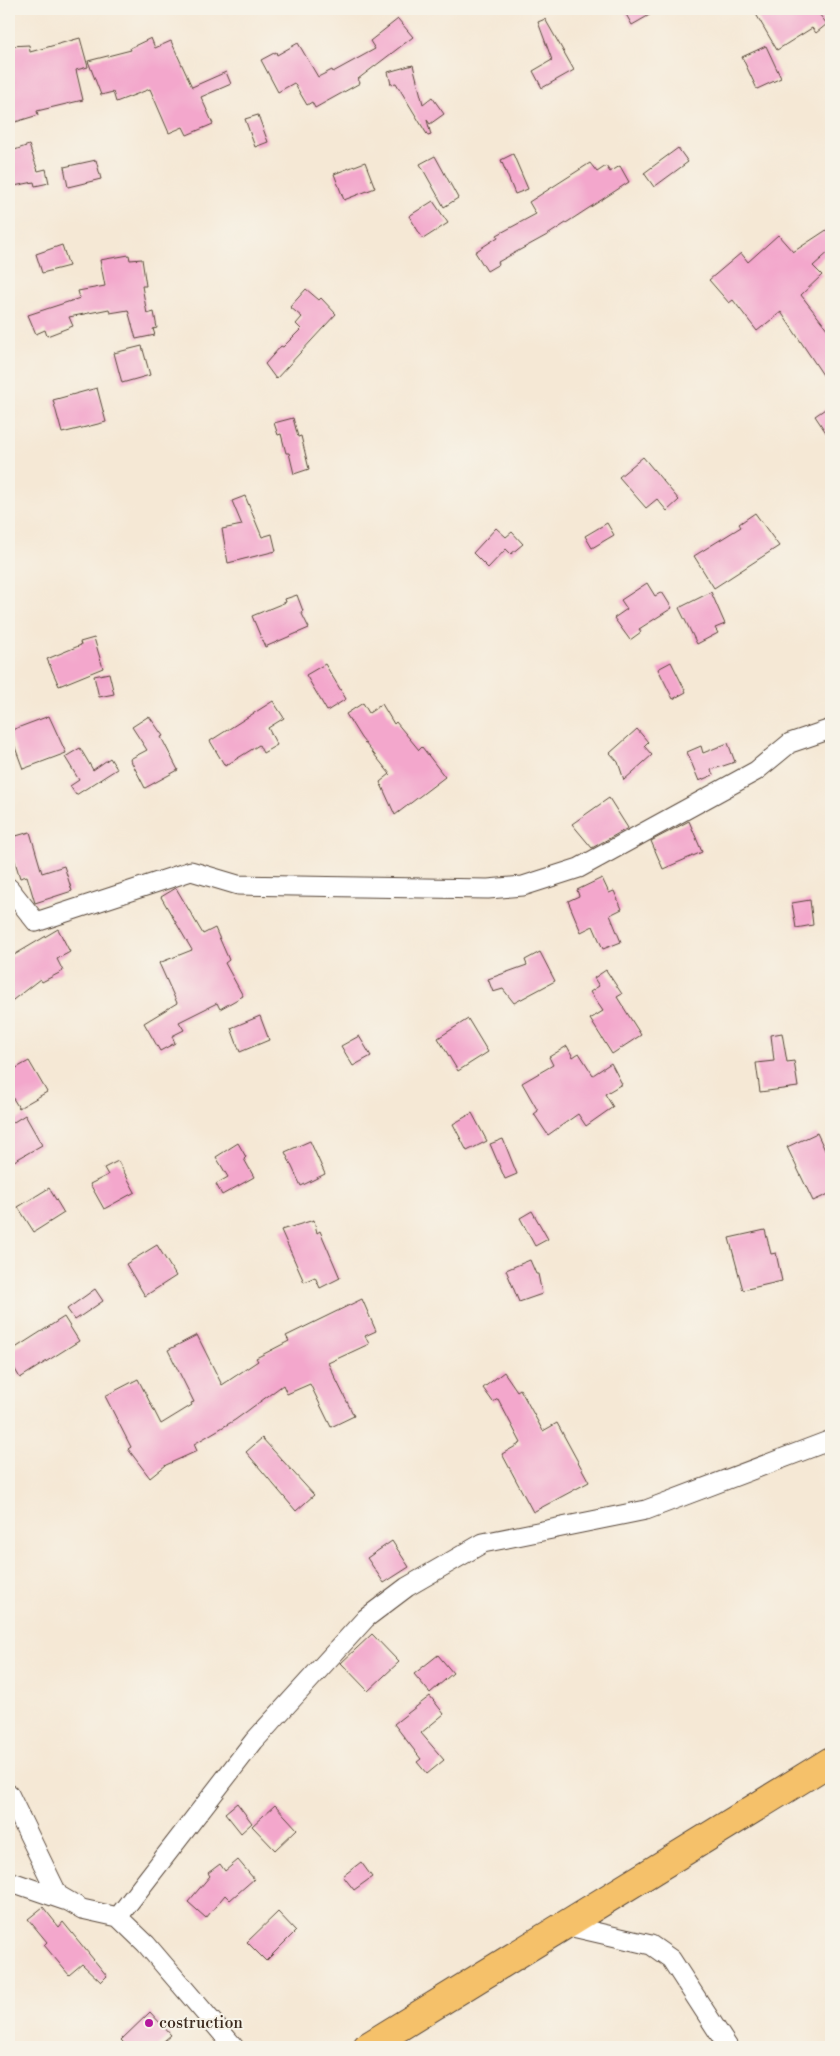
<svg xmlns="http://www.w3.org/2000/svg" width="840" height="2056" font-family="'Libre Bodoni',serif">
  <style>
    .building { fill: #f3a7cc }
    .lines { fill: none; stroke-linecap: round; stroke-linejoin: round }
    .street-casing { stroke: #574639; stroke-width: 21 }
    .primary-casing { stroke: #574639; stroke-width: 30 }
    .street { stroke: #fff; stroke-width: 19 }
    .primary { stroke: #f5c16b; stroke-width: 28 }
    .poi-dot { fill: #b5179e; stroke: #f7f3e8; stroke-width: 2 }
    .labels { text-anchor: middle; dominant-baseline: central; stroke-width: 4; stroke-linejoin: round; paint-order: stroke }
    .poi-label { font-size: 16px; fill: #3b2a1e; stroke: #f7f3e8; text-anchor: start }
  </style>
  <rect width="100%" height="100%" fill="#f7f3e8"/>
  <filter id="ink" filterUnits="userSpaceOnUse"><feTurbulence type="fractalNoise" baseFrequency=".02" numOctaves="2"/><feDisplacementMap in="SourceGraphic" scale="10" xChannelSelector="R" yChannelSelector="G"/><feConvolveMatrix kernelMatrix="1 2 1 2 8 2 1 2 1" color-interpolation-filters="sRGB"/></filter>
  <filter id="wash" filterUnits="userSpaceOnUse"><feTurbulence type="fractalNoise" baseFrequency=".0096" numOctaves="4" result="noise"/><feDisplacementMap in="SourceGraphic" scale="20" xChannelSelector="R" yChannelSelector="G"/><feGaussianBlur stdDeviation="1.12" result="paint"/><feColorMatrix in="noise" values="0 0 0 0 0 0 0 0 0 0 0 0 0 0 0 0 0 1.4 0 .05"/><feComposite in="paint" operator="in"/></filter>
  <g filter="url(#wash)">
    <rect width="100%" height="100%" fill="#f5e8d5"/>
    <g id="blocks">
      <path class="building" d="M623,9H660L632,25Z
        M753,9H815L827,24L816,33L812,28L777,50Z
        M398,19L413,37L358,79L360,83L315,108L312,102L307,105L294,83L278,92L261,60L276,52L277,55L298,43L318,77L332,70L333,72L375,49L370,41Z
        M545,19L574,70L542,88L533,71L552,60L538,22Z
        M80,38L88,67L76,70L83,100L37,111L38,115L9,124V46L29,45L30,52Z
        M151,38L155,48L171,41L192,87L226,72L231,84L201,97L213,124L187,135L183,127L169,133L150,89L116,102L113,92L101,95L88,61L131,50L130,48Z
        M766,46L781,78L757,89L742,57Z
        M413,65L423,104L432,97L444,114L430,124L427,120L431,135L428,136L396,83L391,84L388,72Z
        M258,115L268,142L255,147L245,119Z
        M29,145L38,171L46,169L49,183L35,186L34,182L9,187V152Z
        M678,148L688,162L654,187L644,173Z
        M513,154L528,189L515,194L501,160Z
        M435,156L458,198L444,207L420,164Z
        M96,160L101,179L68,187L64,167Z
        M365,162L375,188L344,200L334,174Z
        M590,163L597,172L606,166L610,172L620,166L629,182L549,234L498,262L499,264L487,271L475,252L498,237L497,235L536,214L529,202Z
        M433,201L448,223L423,239L409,216Z
        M831,227V250L813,266L822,275L801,295L831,334V387L781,312L757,331L733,300L729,303L709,280L741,253L748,262L778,235L793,252Z
        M62,245L69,266L42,273L36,254Z
        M129,255L130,260L142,259L146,286H142L147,314L154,312L157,328L153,329L155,335L136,339L128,310L110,313L109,309L69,317L73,326L47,336L45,330L36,334L28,315L80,298L78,291L105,286L100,260Z
        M306,289L319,300L321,298L336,314L276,379L265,364L281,346L283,347L301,329L296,324L302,317L290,307Z
        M142,346L150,375L122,383L114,353Z
        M97,388L106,422L62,433L53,400Z
        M831,405V440L815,416Z
        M293,418L298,437L301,436L309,469L294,474L289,453H286L281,434L278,435L274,423Z
        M643,457L679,500L667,511L657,499L646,508L619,477Z
        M245,496L262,537L272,534L276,551L228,563L222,529L242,525L232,501Z
        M755,513L779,546L714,588L694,556L741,527L739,524Z
        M607,523L614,535L592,548L585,536Z
        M496,528L506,537L512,532L523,544L511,554L506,549L488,568L473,553Z
        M647,583L655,596L662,592L672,608L639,629L641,632L630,640L614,618L627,609L621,600Z
        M711,592L725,624L715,628L718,633L697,644L679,608Z
        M297,595L303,611L301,612L309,628L265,647L252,616L286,602L285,599Z
        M94,638L103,668L59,686L47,659L81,645L80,642Z
        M671,662L686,692L673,699L658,669Z
        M325,664L346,699L327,711L306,675Z
        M109,673L114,694L99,697L94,676Z
        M273,701L284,718L268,728L277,745L263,753L259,745L225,766L210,741Z
        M363,703L369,713L382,704L394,724L396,722L419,750L422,747L445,777L395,815L380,782L390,774L361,738L346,714Z
        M49,716L66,753L23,769L9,731Z
        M149,716L163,736L161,737L178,770L145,788L130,759L147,750L132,727Z
        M637,729L648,742L644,746L652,755L624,780L618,762L610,753Z
        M728,743L735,762L711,770L713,775L699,781L687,752L701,746L703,753Z
        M80,748L93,770L110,758L117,769L76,795L70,786L79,780L65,757Z
        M609,798L628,828L592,848L572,824Z
        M689,821L702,852L663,869L651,841Z
        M30,832L42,873L64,866L72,891L35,903L27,876L20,878L9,842V838Z
        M602,878L609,893L614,891L622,909L610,915L621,942L603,949L593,926L581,932L568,901L579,896L577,890Z
        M176,888L203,934L215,928L229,960L225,963L243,996L220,1009L217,1003L179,1022L184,1030L172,1036L175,1043L160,1051L144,1023L177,1003L159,963L192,950L161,897Z
        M810,900L813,925L796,928L792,903Z
        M58,929L70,952L57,959L63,971L42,982L40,979L9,1003V958Z
        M540,952L555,981L514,1003L503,989L493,992L488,979L527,965L525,960Z
        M606,970L622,994L617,997L641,1035L612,1054L590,1019L603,1011L590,992L599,986L594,978Z
        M260,1016L269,1040L240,1052L231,1028Z
        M468,1019L488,1052L458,1071L438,1038Z
        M782,1033L787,1062L794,1061L798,1087L760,1092L756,1063L774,1061L771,1035Z
        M359,1036L371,1056L353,1066L341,1046Z
        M567,1046L573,1057L579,1053L593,1075L611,1063L622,1084L605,1094L613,1107L586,1126L578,1114L548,1135L534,1114L538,1111L522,1083L553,1065L549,1057Z
        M29,1061L47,1092L19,1108L9,1092V1072Z
        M472,1113L487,1141L467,1151L453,1124Z
        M25,1115L42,1145L9,1164V1125Z
        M817,1133L831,1163V1193L813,1201L787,1147Z
        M503,1139L517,1174L505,1179L490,1144Z
        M310,1141L325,1174L301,1186L285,1152Z
        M238,1143L246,1157L244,1159L254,1177L222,1195L216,1184L228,1177L216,1157Z
        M118,1161L135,1192L104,1209L90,1184L108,1175L104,1168Z
        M49,1188L64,1213L34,1232L18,1207Z
        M532,1211L548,1239L535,1246L520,1218Z
        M314,1220L317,1233L320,1231L340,1278L320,1288L315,1277L304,1282L281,1230Z
        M765,1230L771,1254L776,1253L782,1281L743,1290L729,1238Z
        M157,1245L176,1276L145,1296L126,1264Z
        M530,1260L536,1274H538L542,1294L519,1302L506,1270Z
        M95,1289L103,1301L75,1320L67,1309Z
        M362,1299L376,1331L365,1336L369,1344L328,1363L354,1416L331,1427L310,1384L287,1394L283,1385L235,1420L194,1444L197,1451L166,1465L150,1478L128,1449L131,1447L105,1396L138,1379L161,1424L192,1405L191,1403L194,1402L168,1350L197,1335L222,1385L258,1361L256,1358L289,1341L286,1336Z
        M64,1317L79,1341L20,1378L9,1359V1352Z
        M504,1372L517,1391L520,1389L543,1431L557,1423L589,1482L533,1512L502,1454L521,1443L498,1399L493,1402L483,1388Z
        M262,1438L314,1495L296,1511L246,1452Z
        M392,1541L409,1567L384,1583L367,1558Z
        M372,1634L399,1662L368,1691L341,1663Z
        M438,1655L453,1673L430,1693L414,1674Z
        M430,1696L444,1714L421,1733L444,1760L427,1774L417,1762L421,1759L394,1724Z
        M237,1803L252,1823L241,1833L225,1813Z
        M275,1805L297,1829L275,1850L252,1826Z
        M238,1860L254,1879L230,1900L225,1895L206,1918L188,1902L210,1876L208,1873L220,1864L225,1871Z
        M361,1862L372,1877L354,1890L343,1876Z
        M43,1907L59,1927L63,1922L107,1976L101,1982L82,1964L69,1975L44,1945L47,1942L28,1919Z
        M278,1912L296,1931L266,1961L247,1942Z
        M150,2012L171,2035L157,2047H128L121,2040Z"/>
    </g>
  </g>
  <g filter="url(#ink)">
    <use href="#blocks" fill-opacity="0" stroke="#574639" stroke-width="1"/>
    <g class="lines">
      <defs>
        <path id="street" d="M9,888L36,922L191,871L238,885L488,889L523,886L579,868L756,771L790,743L831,729
          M9,1794L58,1895L82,1909L118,1917L146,1944L234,2047
          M9,1881L64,1900
          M118,1917L254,1741L366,1618L407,1587L483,1543L646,1510L831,1440
          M564,1925L651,1945L671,1959L728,2047"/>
        <path id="primary" d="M367,2047L831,1761"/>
      </defs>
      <use href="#street" class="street-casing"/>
      <use href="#primary" class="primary-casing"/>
      <use href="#street" class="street"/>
      <use href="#primary" class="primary"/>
    </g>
  </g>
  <circle class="poi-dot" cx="149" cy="2023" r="5"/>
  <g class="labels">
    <g class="poi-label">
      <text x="159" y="2023">costruction</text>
    </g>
  </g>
  <rect width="840" height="2056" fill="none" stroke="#f7f3e8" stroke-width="30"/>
</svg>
